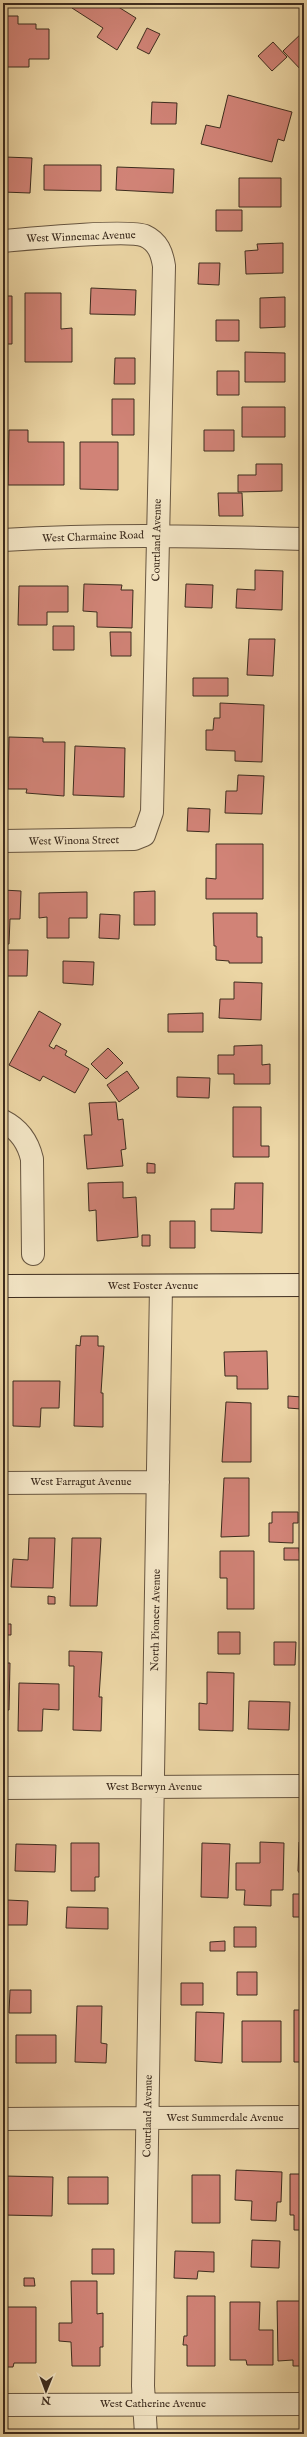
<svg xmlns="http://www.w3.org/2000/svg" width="307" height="2437" font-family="'IM FELL English',serif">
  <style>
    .building { fill: #d18377; stroke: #3d2c1e }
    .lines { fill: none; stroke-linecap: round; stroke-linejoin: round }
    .street-casing { stroke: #685640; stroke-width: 24 }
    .secondary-casing { stroke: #3d2c1e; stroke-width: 24 }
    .street { stroke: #f2e4c4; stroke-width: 22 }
    .secondary { stroke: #f2e4c4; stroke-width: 22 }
    .labels { text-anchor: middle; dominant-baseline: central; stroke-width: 4; stroke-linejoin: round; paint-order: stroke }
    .street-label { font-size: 11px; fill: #3d2c1e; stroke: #f2e4c4 }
  </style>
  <rect width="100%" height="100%" fill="#ebd5a4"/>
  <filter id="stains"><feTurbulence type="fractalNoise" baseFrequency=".005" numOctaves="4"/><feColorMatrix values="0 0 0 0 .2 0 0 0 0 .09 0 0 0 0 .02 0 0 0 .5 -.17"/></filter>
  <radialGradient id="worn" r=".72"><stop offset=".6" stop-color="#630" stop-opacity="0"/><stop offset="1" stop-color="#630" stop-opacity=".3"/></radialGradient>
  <path class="building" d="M75,3H112L136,18L117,50L97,37L103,28L72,8Z
    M3,16H18V24H36V29H49V59H29V67H7V59H3Z
    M147,28L160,34L149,54L137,48Z
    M304,31V73L283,51Z
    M273,42L287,57L272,71L258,56Z
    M3,69H5V91H3Z
    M228,95L292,112L284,141L278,139L272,162L201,144L206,125L220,128Z
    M152,102L177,103L176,124H151Z
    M5,157L32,158L30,193L3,192Z
    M44,165H101V191L44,190Z
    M117,167L174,169L173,193L116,190Z
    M239,178H281V207H239Z
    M216,210H242V231H216Z
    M283,243V273L246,274L245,251L258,250L257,244Z
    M199,263H220L219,285L198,284Z
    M91,288L136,290L135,315L90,314Z
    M25,293H61V329L72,328V362H25Z
    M3,296H12V344H3Z
    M285,297V327L260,328V298Z
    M216,320H239V341H216Z
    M245,352L285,353V382H245Z
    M115,358H135V384H114Z
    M217,371H239V395H217Z
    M112,399H134V435H112Z
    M242,407H285V437H242Z
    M9,430H28V442H64V485H8Z
    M204,430H234V451H204Z
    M80,442H118V490L80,489Z
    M256,464H282V491L238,492V475H256Z
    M218,493H242L243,516H219Z
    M255,570L283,571L282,610L236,608L237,589L255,590Z
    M84,584L122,585L121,590H133L132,628L97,627V612L83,611Z
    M186,584L213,585L212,608L185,607Z
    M19,586H68V612H47V625H18Z
    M53,626H74V650H53Z
    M110,632H131V656H111Z
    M249,639H275L273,676L247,675Z
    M193,678H228V696H193Z
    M220,703L264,705L262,762L235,761V751L206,750V730H213L214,718H220Z
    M9,737L43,738V742H65L64,796L26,793L27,789H8Z
    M75,746L125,748L124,797L73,795Z
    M238,775L264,776L262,814L225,813L226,791H237Z
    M188,808L210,809L209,832L187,831Z
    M216,844H263V899H206V878L216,879Z
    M3,890L21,891L20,919H10L9,944H3Z
    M155,891V925H134V892Z
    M87,892V918H69V938H47V917L39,918V893Z
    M213,913H257V937H262V963H229V961L216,960V946H214Z
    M100,914L120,915L119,939L99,938Z
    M4,950H28L27,976H3Z
    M63,961L94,962L93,985L63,983Z
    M234,982L262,983L261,1020L219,1018L220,999H234Z
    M39,1011L61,1024L49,1046L54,1049L56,1045L67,1051L65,1055L89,1069L75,1093L43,1076L40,1081L9,1065Z
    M203,1013V1032H168V1014Z
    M262,1045V1065L270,1064V1084H234V1074H218V1055H234V1046Z
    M108,1048L123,1063L106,1079L91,1064Z
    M127,1071L139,1088L119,1102L107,1085Z
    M177,1077L210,1078L209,1098L177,1097Z
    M116,1102L118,1120L123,1119L126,1149L121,1150L123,1166L87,1169L84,1135H92L89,1103Z
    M233,1107H261V1146H269V1157H233Z
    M147,1163L155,1164V1173H147Z
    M123,1182V1198L136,1197L138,1237L97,1241L96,1210L89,1211L88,1183Z
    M235,1183H263L262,1233L211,1231V1209H234Z
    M170,1221H195V1248H170Z
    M142,1235H150V1246H142Z
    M81,1336H98V1346H104L101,1393H103V1427L74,1426L76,1345L80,1346Z
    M267,1351L268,1389H237V1376H225L224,1352Z
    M13,1381H60L59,1408H41L40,1427L13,1426Z
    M288,1396L302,1397L301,1409L288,1408Z
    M226,1402L251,1403V1462H222Z
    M224,1478H249V1536L221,1537Z
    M272,1512H298V1523H293V1543L269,1542V1523H272Z
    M29,1538H55L53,1588L11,1587L13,1559L28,1560Z
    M72,1538H101L97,1606H70Z
    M284,1548H299L300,1560H284Z
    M220,1551H254V1609H227V1578H220Z
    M48,1596L55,1597V1604H48Z
    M3,1624H11V1635H3Z
    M218,1632H240V1654H218Z
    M274,1642H296L295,1665H274Z
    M69,1651L102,1652L99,1697H102L101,1731L73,1730L74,1666H69Z
    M3,1663H10L9,1710H3Z
    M207,1672L234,1673L233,1731L199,1730V1703L207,1704Z
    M19,1683L59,1684V1710L43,1709L42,1731H18Z
    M249,1701L290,1702L289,1730L248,1729Z
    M260,1842L284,1843L283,1890H271V1906L244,1905L245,1890H236V1863H260Z
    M299,1842H304V1880L298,1871Z
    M71,1843H99V1877H95V1891H71Z
    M202,1843L230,1844L228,1898L201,1897Z
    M16,1844L56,1845L55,1872L15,1871Z
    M293,1894H304V1917H293Z
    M7,1900L28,1901L27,1925H6Z
    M67,1907L108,1908V1929L66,1928Z
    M234,1927H256V1947H234Z
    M225,1941V1951H210V1942Z
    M237,1972H257V1995H237Z
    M181,1983H203V2005H181Z
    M10,1990H31V2013H9Z
    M77,2006H102L101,2043L107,2044L106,2063L75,2062Z
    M294,2010H304V2062H294Z
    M196,2012L224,2013L222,2063L195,2061Z
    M242,2021H281V2062H242Z
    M16,2035H56V2063H16Z
    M236,2170L282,2172L281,2202H277L276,2221L251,2220L252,2201L235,2200Z
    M290,2174H304V2230H294V2215H290Z
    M192,2175H220V2223H192Z
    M4,2176L53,2177L52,2216L3,2215Z
    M68,2177H108V2204H68Z
    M252,2240L280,2241L279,2268L251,2267Z
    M92,2249H114V2274H92Z
    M175,2251L214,2252V2272L198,2271L197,2279L174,2278Z
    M24,2278H34L35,2286H24Z
    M71,2281H97V2314L103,2313V2347H100V2366H72L71,2342L59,2341V2323H72Z
    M187,2296H215V2366H187V2345H183L184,2336H187Z
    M277,2301H304V2366H293V2360L278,2361Z
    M230,2302H260L259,2330H273V2365H247L246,2360H230Z
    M7,2307H36V2363H14L13,2367H3V2341H5V2332L7,2333Z"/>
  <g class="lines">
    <defs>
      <path id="street" d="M3,241C26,239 129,229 145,236C158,242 162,253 164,266L152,812L144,835L134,839L3,841
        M3,540C104,534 203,536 304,539
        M3,1121C19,1129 28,1142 32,1159L33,1254
        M3,1483L158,1482
        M3,1788L304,1786
        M3,2119L304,2117
        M3,2405L304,2404
        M146,2434L143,2386L161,1286"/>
      <path id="secondary" d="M3,1286L304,1285"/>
    </defs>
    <use href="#street" class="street-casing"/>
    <use href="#secondary" class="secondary-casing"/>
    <use href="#street" class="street"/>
    <use href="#secondary" class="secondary"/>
  </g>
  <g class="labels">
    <g class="street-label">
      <text transform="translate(81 237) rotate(-2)">West Winnemac Avenue</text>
      <text transform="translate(93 537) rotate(-2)">West Charmaine Road</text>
      <text transform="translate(157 540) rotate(-89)">Courtland Avenue</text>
      <text transform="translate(74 841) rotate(-1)">West Winona Street</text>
      <text x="153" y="1286">West Foster Avenue</text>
      <text x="81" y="1482">West Farragut Avenue</text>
      <text transform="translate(156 1620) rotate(-89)">North Pioneer Avenue</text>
      <text x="154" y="1787">West Berwyn Avenue</text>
      <text transform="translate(148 2116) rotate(-89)">Courtland Avenue</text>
      <text x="225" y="2118">West Summerdale Avenue</text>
      <text x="153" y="2404">West Catherine Avenue</text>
    </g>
  </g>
  <rect width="307" height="2437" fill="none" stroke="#ebd5a4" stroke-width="16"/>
  <rect x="4" y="4" width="299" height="2429" fill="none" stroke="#3d2c1e" stroke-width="2"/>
  <rect x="8" y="8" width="291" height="2421" fill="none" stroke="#3d2c1e"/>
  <g transform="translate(46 2391) rotate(181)" stroke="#f2e4c4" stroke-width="3" paint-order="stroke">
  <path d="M0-3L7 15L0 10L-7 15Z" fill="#3d2c1e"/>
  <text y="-6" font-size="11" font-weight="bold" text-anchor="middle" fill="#3d2c1e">N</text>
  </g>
  <rect width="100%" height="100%" filter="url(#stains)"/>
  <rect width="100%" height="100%" fill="url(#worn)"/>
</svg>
